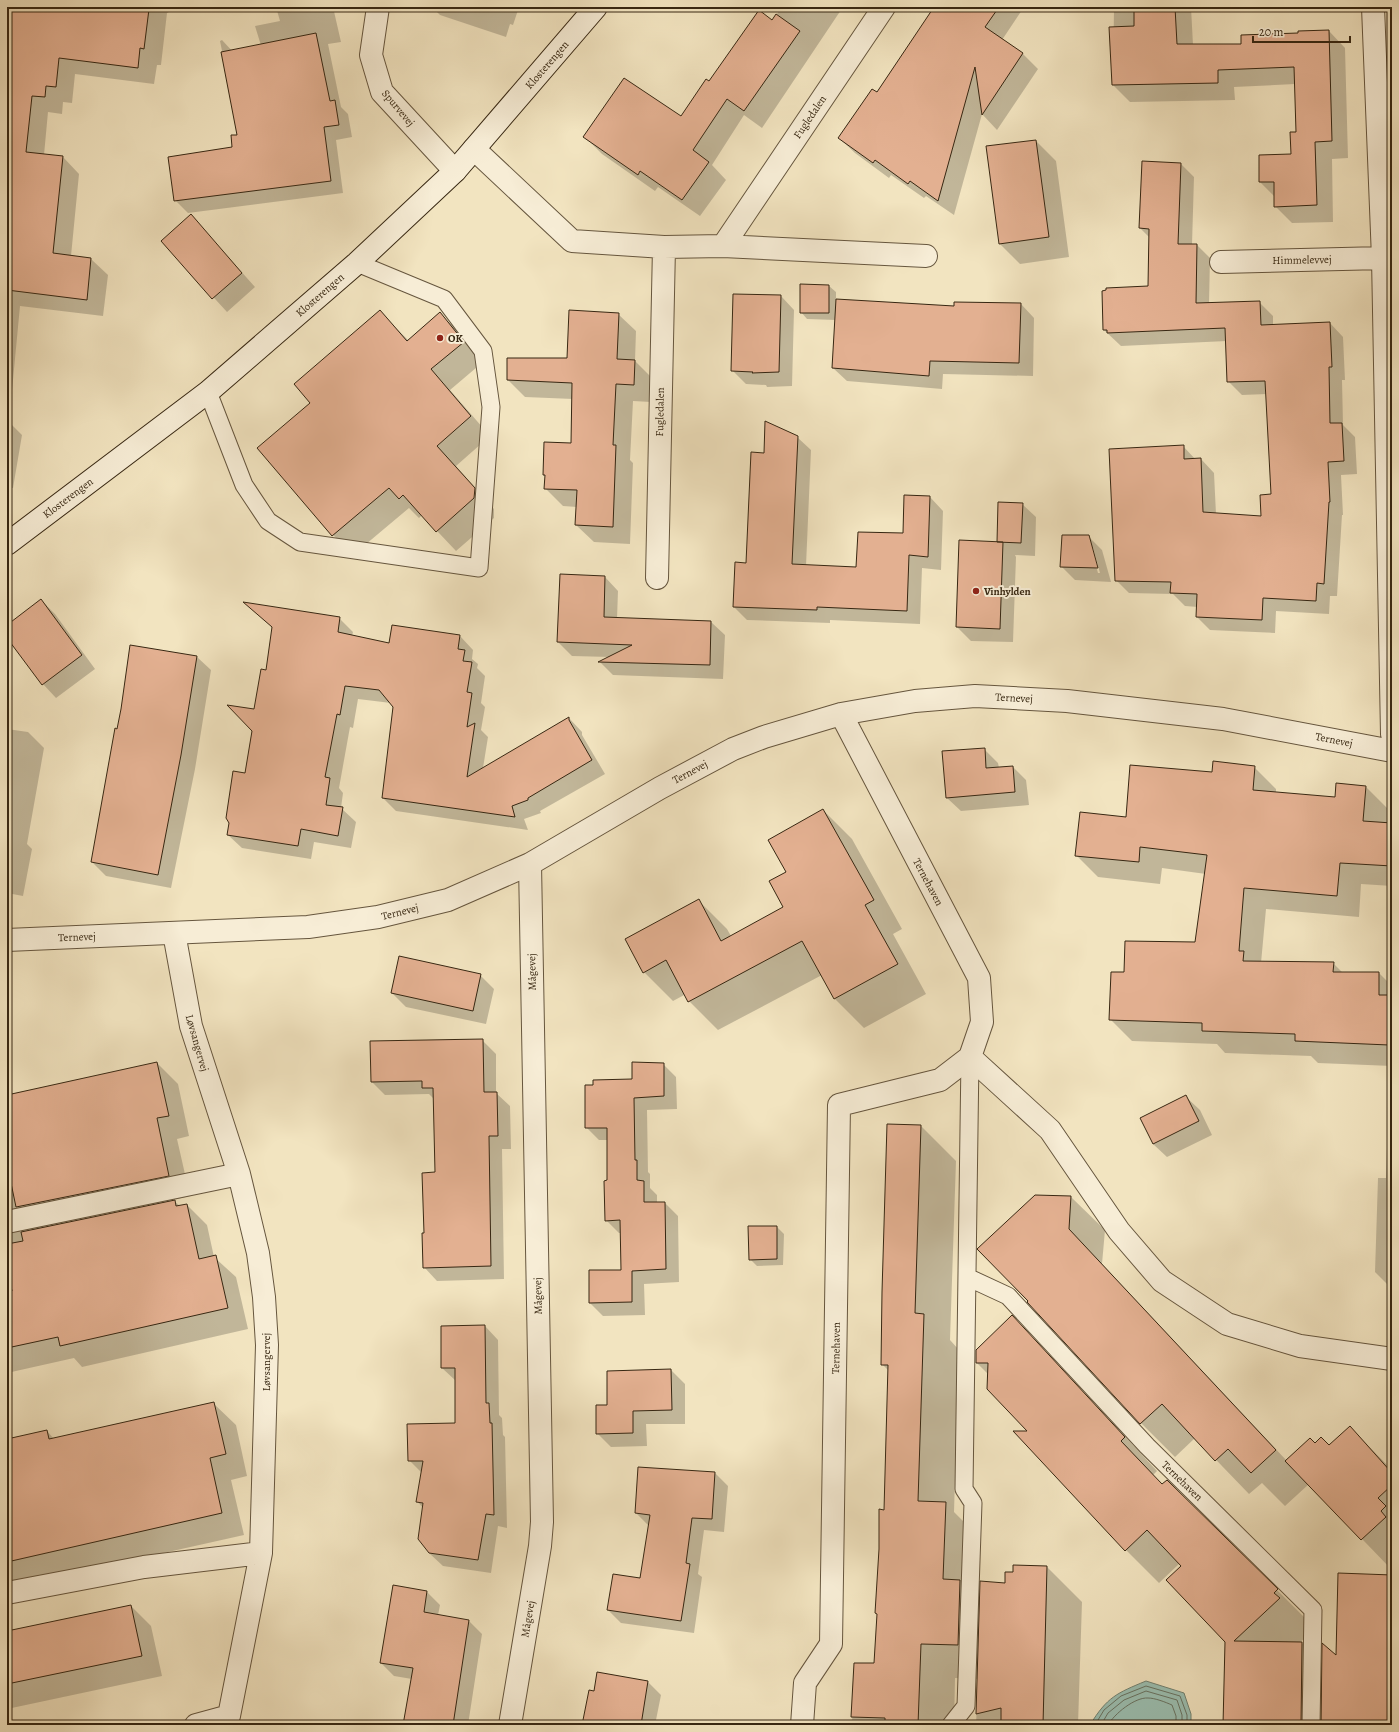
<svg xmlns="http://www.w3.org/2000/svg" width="1399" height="1732" font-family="Alegreya,serif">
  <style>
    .water { fill: #9bbfb1; stroke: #738271 }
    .shadow { fill: #0003; fill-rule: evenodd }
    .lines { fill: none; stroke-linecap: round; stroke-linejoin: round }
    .shore { stroke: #697362; stroke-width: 1 }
    .building { fill: #e3b091; stroke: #372712 }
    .lane-casing { stroke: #66563e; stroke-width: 19 }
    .street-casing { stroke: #66563e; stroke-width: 24 }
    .secondary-casing { stroke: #372712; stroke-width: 24 }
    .lane { stroke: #f7edd6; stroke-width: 17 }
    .street { stroke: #f7edd6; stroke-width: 22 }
    .secondary { stroke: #f7edd6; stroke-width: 22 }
    .poi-dot { fill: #8f2418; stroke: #f7edd6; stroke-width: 1.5 }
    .labels { text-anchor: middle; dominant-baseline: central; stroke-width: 4; stroke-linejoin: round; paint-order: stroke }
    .street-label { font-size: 11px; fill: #372712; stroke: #f7edd6 }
    .poi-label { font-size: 11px; font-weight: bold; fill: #372712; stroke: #f7edd6; text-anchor: start }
  </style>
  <rect width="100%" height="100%" fill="#f2e4c0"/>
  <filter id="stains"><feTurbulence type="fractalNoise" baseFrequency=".005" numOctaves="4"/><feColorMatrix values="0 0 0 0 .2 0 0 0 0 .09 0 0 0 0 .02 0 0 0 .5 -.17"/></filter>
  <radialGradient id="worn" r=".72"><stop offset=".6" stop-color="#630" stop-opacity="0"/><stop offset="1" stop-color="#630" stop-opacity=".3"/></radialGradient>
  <path class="water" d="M1146,1681L1184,1693L1191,1714V1725H1090C1107,1697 1117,1693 1146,1681Z"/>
  <path class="shadow" d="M11,7H178L167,13L161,65H157L154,84L75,74L72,103L63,102L62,114L48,112L44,155L63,157L79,174L71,256L91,259L108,275L103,316L20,306L9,422L22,435L13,488L7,487V40Z
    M276,7H333L341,42L328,44L341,107L348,114L352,137L336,140L343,193L188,213L175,200L233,148L239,135L220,41L222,40L234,53L288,133L255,26L280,21Z
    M432,7H519L513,25L510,24L506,37L440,15Z
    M782,7H843L762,128L744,115L712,165L726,180L700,216L658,187L655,191L602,154L585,137L681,117L709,83L772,21Z
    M935,7H1024L1002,40L1023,54L1038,69L997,130L982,114L954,215L926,196L924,198L891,175L889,178L855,153L839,138L877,94Z
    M1114,7H1191L1193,45H1242L1300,34L1329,31L1345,48L1348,158L1332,159L1333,222L1292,223L1275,206V197L1260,182V156L1292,155L1297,133L1295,84L1234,87L1235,100L1130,102L1113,85Z
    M1036,141L1056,161L1069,257L1020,264L999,243Z
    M1143,162L1181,164L1194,177L1192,245H1197L1210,258L1209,304L1259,302L1273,316V325L1330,323L1343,337L1345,380H1342L1343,425L1355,437L1357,474L1341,475L1343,515H1342L1337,596H1330L1329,614L1276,611L1275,633L1210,630L1197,617L1198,607L1185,606L1173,594L1129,593L1116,580L1183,446L1196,460L1201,459L1214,473L1216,514L1262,517L1272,495L1267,394L1242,395L1228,381L1227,341L1121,346L1104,330L1149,287L1150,238L1140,228Z
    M204,230L255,287L227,312L162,241Z
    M801,285L829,286L836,292V300L955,307L1021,304L1034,318L1033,376L943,374L942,389L847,381L833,368L836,320L807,319L801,312Z
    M781,296L794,310L792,386L767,387L766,385L746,384L732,370Z
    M380,312L409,341L440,314L460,333L483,362L450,390L490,436L456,466L494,509V518L456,551L422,515L419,518L409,508L353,555L333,535L259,448L312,403Z
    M618,314L636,331L635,361L652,378L651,402L633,401L630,460L633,463L630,544L594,542L576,525L577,507L563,506L545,488L546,477L544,475L572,444L573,399L525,397L508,380L568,359Z
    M797,437L811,450L806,566L857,568L904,534L930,497L943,511L941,570L922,568L920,624L830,620V623L747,620L734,607L746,564L765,454Z
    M1022,504L1036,517L1035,556L1015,555L1016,557L1013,642L971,641L957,627L998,543Z
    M1088,536L1102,550L1111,582L1075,580L1061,566ZM1091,548H1093L1100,573H1098Z
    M605,577L618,591L617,619L711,622L725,635L723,679L613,675L600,662L610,657L572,656L558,642Z
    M41,600L55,614L95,669L56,698L43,684L7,637V626Z
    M246,604L339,618L353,632L352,636L390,644L392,626L460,636L473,650L472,659L478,664L477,668L485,676L481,703L485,707L481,730L488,737L483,768L569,718L582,732V735L605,774L540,811L541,813L524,819L528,830L396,811L383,798L394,707L391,703L358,699L353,728L350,727L339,788L343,793L341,808L356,822L351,848L314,842L311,859L242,848L228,835L230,823L245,774L255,711L267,671L273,628Z
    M197,657L211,670L195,769L171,888L106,876L92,862L118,730Z
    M7,729L28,732L44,748L27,844L32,849L23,896L7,893Z
    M984,749L998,763L999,768L1013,767L1026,780L1029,805L961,811L947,798Z
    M1254,767L1276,789V793L1336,799L1337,784L1366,787L1388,809L1387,820L1392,821V886L1361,884L1359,917L1266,909L1261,963H1333L1343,973H1379L1392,986V1066L1318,1063L1311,1056L1225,1053L1217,1044L1132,1041L1110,1019L1125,973L1196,943L1206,874L1162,868L1160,884L1098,877L1076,855L1127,818L1213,773Z
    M823,810L852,839L902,929L893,934L926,994L864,1028L835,999L822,975L718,1030L689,1001L686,994L673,1001L644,972L698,900L727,929L731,936L785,907L787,872Z
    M480,975L494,989L486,1024L406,1007L392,993Z
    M482,1040L496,1054V1093L510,1106L511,1149H502L504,1279L437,1281L424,1267L425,1234L436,1173L434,1099L429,1094L385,1095L372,1082Z
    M157,1063L178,1084L189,1136L177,1139L190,1196L173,1200L180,1206L187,1205L207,1225L214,1257L236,1277L248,1329L82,1367L74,1358L7,1373V1096Z
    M663,1064L676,1077L677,1109L647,1110L648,1172L650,1174V1188L657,1195V1203H665L678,1216L679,1282L644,1284L645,1315L603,1316L590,1303V1271H622L621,1233H619L606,1220L608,1140H599L586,1127L633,1080Z
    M1389,1086H1392V1289L1375,1272L1378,1178H1386Z
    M1186,1097L1200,1110L1212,1135L1167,1157L1153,1144Z
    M921,1126L956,1161L950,1340L959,1350L954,1512L980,1538L978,1599L981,1602L1006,1584L1014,1573V1566L1047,1567L1082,1602L1078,1725H976L978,1679L955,1678L954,1725H852L853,1694L875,1664L878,1615L876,1613L885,1511L889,1371L882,1364Z
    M1071,1197L1105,1230L1102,1264L1287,1461L1315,1444L1329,1446L1350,1427L1392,1470V1570L1309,1484L1285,1506L1262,1483L1249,1494L1195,1438L1175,1457L1141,1423L1028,1302Z
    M777,1227L784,1234L783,1265L757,1266L750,1259Z
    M1012,1317L1045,1350L1157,1471L1153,1475L1163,1485L1277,1590L1310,1623L1312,1632L1299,1643H1302L1323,1664L1337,1657L1392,1576V1725H1224L1226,1642L1182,1566L1180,1563L1159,1583L1126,1550L1029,1432L988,1374L977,1363Z
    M485,1326L498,1340L499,1415L502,1418L503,1435L505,1437L507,1528L498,1526L491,1573L443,1566L429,1553L423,1508L417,1501L422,1473L409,1460L456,1424V1381L442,1368Z
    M671,1370L685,1384V1424H646L647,1446L611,1447L597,1433Z
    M213,1403L236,1425L247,1476L231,1480L244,1535L7,1588V1440L47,1431L54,1439Z
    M715,1473L728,1486L724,1532L704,1530L698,1574L702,1577L694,1633L621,1623L608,1610L641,1579L649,1526L636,1513Z
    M394,1586L427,1592L440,1605L438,1615L469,1621L482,1634L468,1725H404L412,1679L394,1676L381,1663Z
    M131,1606L151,1626L162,1676L7,1709V1632Z
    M648,1682L661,1695L655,1725H583L595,1692Z"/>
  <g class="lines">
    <path class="shore" d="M1095,1725L1104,1710L1121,1696L1146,1686L1180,1696L1187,1715V1725
      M1101,1725L1108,1713L1124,1700L1146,1691L1177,1700L1182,1715V1725
      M1108,1725C1114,1714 1135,1697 1148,1698C1155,1698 1165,1702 1172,1705L1176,1716V1725"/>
  </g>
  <path class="building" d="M10,7H134L149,9L144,49L140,48L138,68L59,58L56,87L46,86L45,97L32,96L26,152L63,156L53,253L91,258L87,300L7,290V33Z
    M934,7H999L985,27L1023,53L982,115L975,67L938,201L910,181L908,184L875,160L873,163L838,138L872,89L877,92Z
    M1134,7H1175L1177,44H1241V35L1298,33V31L1329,30L1332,141L1315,142L1317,205L1274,207V182H1259V155L1291,154L1290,132H1296L1294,67L1218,70V83L1112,85L1109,27L1134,26Z
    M759,10L772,20L776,14L800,31L744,111L727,99L693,150L709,162L682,200L640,171L638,175L583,137L624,78L681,116L706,79L709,81Z
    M316,33L330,101L335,100L339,125L324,127L331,181L174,201L168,157L232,147L231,135H237L221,52Z
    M1036,140L1049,237L999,244L986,146Z
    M1142,161L1181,163L1178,244H1197L1196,303L1260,301L1261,325L1330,322L1332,367H1329L1330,423H1342L1344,461L1328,462L1330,502H1329L1324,584L1317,583L1316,601L1263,598L1262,620L1196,617L1197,594L1170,593L1171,582L1115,581L1109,449L1184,445V459L1201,458L1203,512L1261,516L1260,495L1271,494L1265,381L1227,382L1225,328L1107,333V330H1103L1102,291L1106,290V288L1148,286L1149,229L1139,228Z
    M191,214L242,273L212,299L161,241Z
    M800,284L829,285V313H800Z
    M733,294L781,295L779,372L752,373L753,372L731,371Z
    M836,299L954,306V302L1021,303L1019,363L930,361L929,376L832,368Z
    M380,310L407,341L440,312L464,342L431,369L471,416L437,446L475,488L474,498L436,532L403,495L399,499L389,488L332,536L257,448L310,403L294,384Z
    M569,310L619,313L617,359L635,360L634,385L616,384L613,445H616L613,527L575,525L577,490L544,489L545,475H543L544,442L571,443L572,383L507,380V358H567Z
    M765,421L798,436L792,564L856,567L858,532L903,533L904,495L930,496L928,557L909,555L907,611L817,607V610L733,607L735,562L746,563L751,452L764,453Z
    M998,502L1023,503L1021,543L997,542Z
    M1062,535H1089L1098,568L1060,567Z
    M959,540L1003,542L1000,629L956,627Z
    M560,574L605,576L604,617L711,621L710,665L598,662L632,645L557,642Z
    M41,599L82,655L42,685L7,638V625Z
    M243,602L340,617L338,632L389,643L392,625L460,635L458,649L465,650L463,661L472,662L467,692L472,693L467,727L475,723L467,777L569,717V720L592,760L528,798V800L512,806L515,817L382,798L393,707L379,690L345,686L340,715L337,714L325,777L330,778L326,805L343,807L338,836L301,829L298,846L227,835L229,823L226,818L233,771L245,773L252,731L227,705L254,709L261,669L266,670L272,627Z
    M130,645L197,656L181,755L158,875L91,862L115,728L117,729L121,709Z
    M985,748L986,768L1013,766L1015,792L946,798L942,751Z
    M1213,761L1255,766L1253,790L1335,797L1336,783L1366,786L1363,821L1392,823V866L1340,863L1337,896L1244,888L1239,951H1244L1243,961L1334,962L1333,972H1379V995H1390L1389,1045L1295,1041V1034L1202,1031V1023L1109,1020L1111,972H1124L1125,941L1195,942L1207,855L1140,847L1139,862L1075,856L1080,812L1126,817L1130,765L1212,772Z
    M823,809L874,900L865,905L898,964L834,999L802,941L688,1002L666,960L643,973L625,939L699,899L721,941L783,907L769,881L786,872L768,840Z
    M399,956L481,974L473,1011L391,993Z
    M483,1039L484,1092H497L498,1136H489L491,1266L423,1268L422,1233H424L422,1173L435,1172L433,1088H422V1081L371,1082L370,1041Z
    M157,1062L169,1116L157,1118L169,1176L16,1207L7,1164V1095Z
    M632,1062L664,1063V1096L634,1098L635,1160H637V1180L644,1181V1202H665L666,1269L632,1271V1302L589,1303V1270H621L620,1220L605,1221L604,1181L607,1180V1128H585V1085H593V1080L632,1079Z
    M1186,1095L1199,1121L1153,1144L1140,1118Z
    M887,1124L921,1125L915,1313L924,1314L918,1501L946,1502L943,1579L960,1580L958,1645L921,1644L918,1725H885V1718L851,1717L854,1663H874L877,1614L875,1613L879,1549V1509L884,1510L888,1365H881L882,1292Z
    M1035,1195L1071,1196L1069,1229L1276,1450L1251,1473L1228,1449L1215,1461L1162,1404L1140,1424L1027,1302L1028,1301L977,1249Z
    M175,1200L176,1206L187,1204L199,1259L216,1255L228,1308L60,1346L58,1337L7,1348V1293L12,1291L7,1268V1244L23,1241L21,1232Z
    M748,1226H777V1259L749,1260Z
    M1012,1315L1125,1437L1121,1441L1162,1484L1167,1480L1278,1589L1274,1593L1280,1598L1234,1641L1302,1642L1301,1725H1223L1225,1642L1166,1580L1181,1566L1147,1530L1125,1551L1013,1431H1027L987,1389L988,1363H976V1350Z
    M485,1325L486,1403H489L490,1423H492L494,1515L486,1514L478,1560L429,1553L418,1539L423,1503L416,1502L423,1461H408L407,1424L455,1423V1368H441V1326Z
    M671,1369L672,1410L633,1411V1433L596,1434V1405H607V1371Z
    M214,1402L226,1454L210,1458L222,1513L7,1562V1439L47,1430L49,1439Z
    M1350,1426L1392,1473V1485L1378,1498L1386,1506L1381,1511L1386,1517L1361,1540L1285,1461L1310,1438L1315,1443L1321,1437L1329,1445Z
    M638,1467L715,1472L712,1519L692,1518L686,1563L690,1564L681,1621L607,1610L613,1574L640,1578L650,1515L635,1513Z
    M1013,1565L1047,1566L1043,1725H1009V1724L1001,1723V1708L976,1714L980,1581L1005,1583V1572H1013Z
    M1338,1573L1392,1575V1725H1321L1322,1643L1336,1655Z
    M393,1585L427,1591L424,1612L469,1620L453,1725H403L413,1668L380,1663Z
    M131,1605L142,1656L7,1684V1631Z
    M597,1672L648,1681L641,1725H582L589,1690L594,1691Z"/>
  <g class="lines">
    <defs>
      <path id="lane" d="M208,392L244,485L268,521L300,542L479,568L491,407L483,351L444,299L357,263
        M967,1277L1008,1296L1147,1446L1313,1610L1311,1725
        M951,1725L966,1706L973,1503L964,1489L970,1057"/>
      <path id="street" d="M378,7L371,55L382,92L455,171
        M1373,7L1383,258L1392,734
        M474,149L572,241L664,247L723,246L926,256
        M723,246L884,7
        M1221,262L1383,258
        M657,578L664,247
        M174,933L191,1026L239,1174L258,1253L264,1297L267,1345L261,1553L229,1716L196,1725
        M7,940L308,927L378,917L448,900L530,864L660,788L733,749L764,737L841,714L915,701L975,696L1067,701L1223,719L1392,751
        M970,1057L1050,1130L1119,1231L1162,1281L1227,1324L1300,1346L1392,1359
        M7,1222L239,1174
        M7,1593L144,1567L261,1553
        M510,1725L540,1546L542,1522L530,864
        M802,1725L805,1683L831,1644L839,1105L940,1080L970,1057L982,1022L979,978L841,714"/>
      <path id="secondary" d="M7,544L208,392L357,263L455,171L596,7"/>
    </defs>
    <use href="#lane" class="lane-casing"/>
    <use href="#street" class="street-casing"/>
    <use href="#secondary" class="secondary-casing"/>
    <use href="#lane" class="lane"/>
    <use href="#street" class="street"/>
    <use href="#secondary" class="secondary"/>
  </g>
  <g class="poi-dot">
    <circle cx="440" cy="338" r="4"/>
    <circle cx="976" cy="591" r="4"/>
  </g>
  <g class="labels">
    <g class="street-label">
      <text transform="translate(547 65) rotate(-49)">Klosterengen</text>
      <text transform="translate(398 108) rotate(50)">Spurvevej</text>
      <text transform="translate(810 117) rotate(-56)">Fugledalen</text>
      <text transform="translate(1302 260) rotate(-1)">Himmelevvej</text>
      <text transform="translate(320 295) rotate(-41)">Klosterengen</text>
      <text transform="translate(660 412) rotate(-89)">Fugledalen</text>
      <text transform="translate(68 498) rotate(-37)">Klosterengen</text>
      <text transform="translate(1014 698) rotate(3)">Ternevej</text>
      <text transform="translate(1334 740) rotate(11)">Ternevej</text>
      <text transform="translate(690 772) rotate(-28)">Ternevej</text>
      <text transform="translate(928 882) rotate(62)">Ternehaven</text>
      <text transform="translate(400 912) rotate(-14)">Ternevej</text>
      <text transform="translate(77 937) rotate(-2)">Ternevej</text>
      <text transform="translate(532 972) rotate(-91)">Mågevej</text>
      <text transform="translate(197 1043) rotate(74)">Løvsangervej</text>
      <text transform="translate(538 1296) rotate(-91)">Mågevej</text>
      <text transform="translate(836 1348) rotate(-89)">Ternehaven</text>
      <text transform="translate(266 1362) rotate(-90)">Løvsangervej</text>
      <text transform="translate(1182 1481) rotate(44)">Ternehaven</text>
      <text transform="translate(528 1619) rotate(-80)">Mågevej</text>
    </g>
    <g class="poi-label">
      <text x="448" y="338">OK</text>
      <text x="984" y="591">Vinhylden</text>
    </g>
  </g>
  <rect width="1399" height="1732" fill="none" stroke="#f2e4c0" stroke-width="24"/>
  <rect x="8" y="8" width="1383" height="1716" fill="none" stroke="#372712" stroke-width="2"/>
  <rect x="12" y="12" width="1375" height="1708" fill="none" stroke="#372712"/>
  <path d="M1253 36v6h97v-6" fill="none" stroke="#372712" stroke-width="2"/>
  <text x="1259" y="36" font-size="12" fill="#372712" stroke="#f7edd6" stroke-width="3" paint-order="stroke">20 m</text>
  <rect width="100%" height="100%" filter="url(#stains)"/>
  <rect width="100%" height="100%" fill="url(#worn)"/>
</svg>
